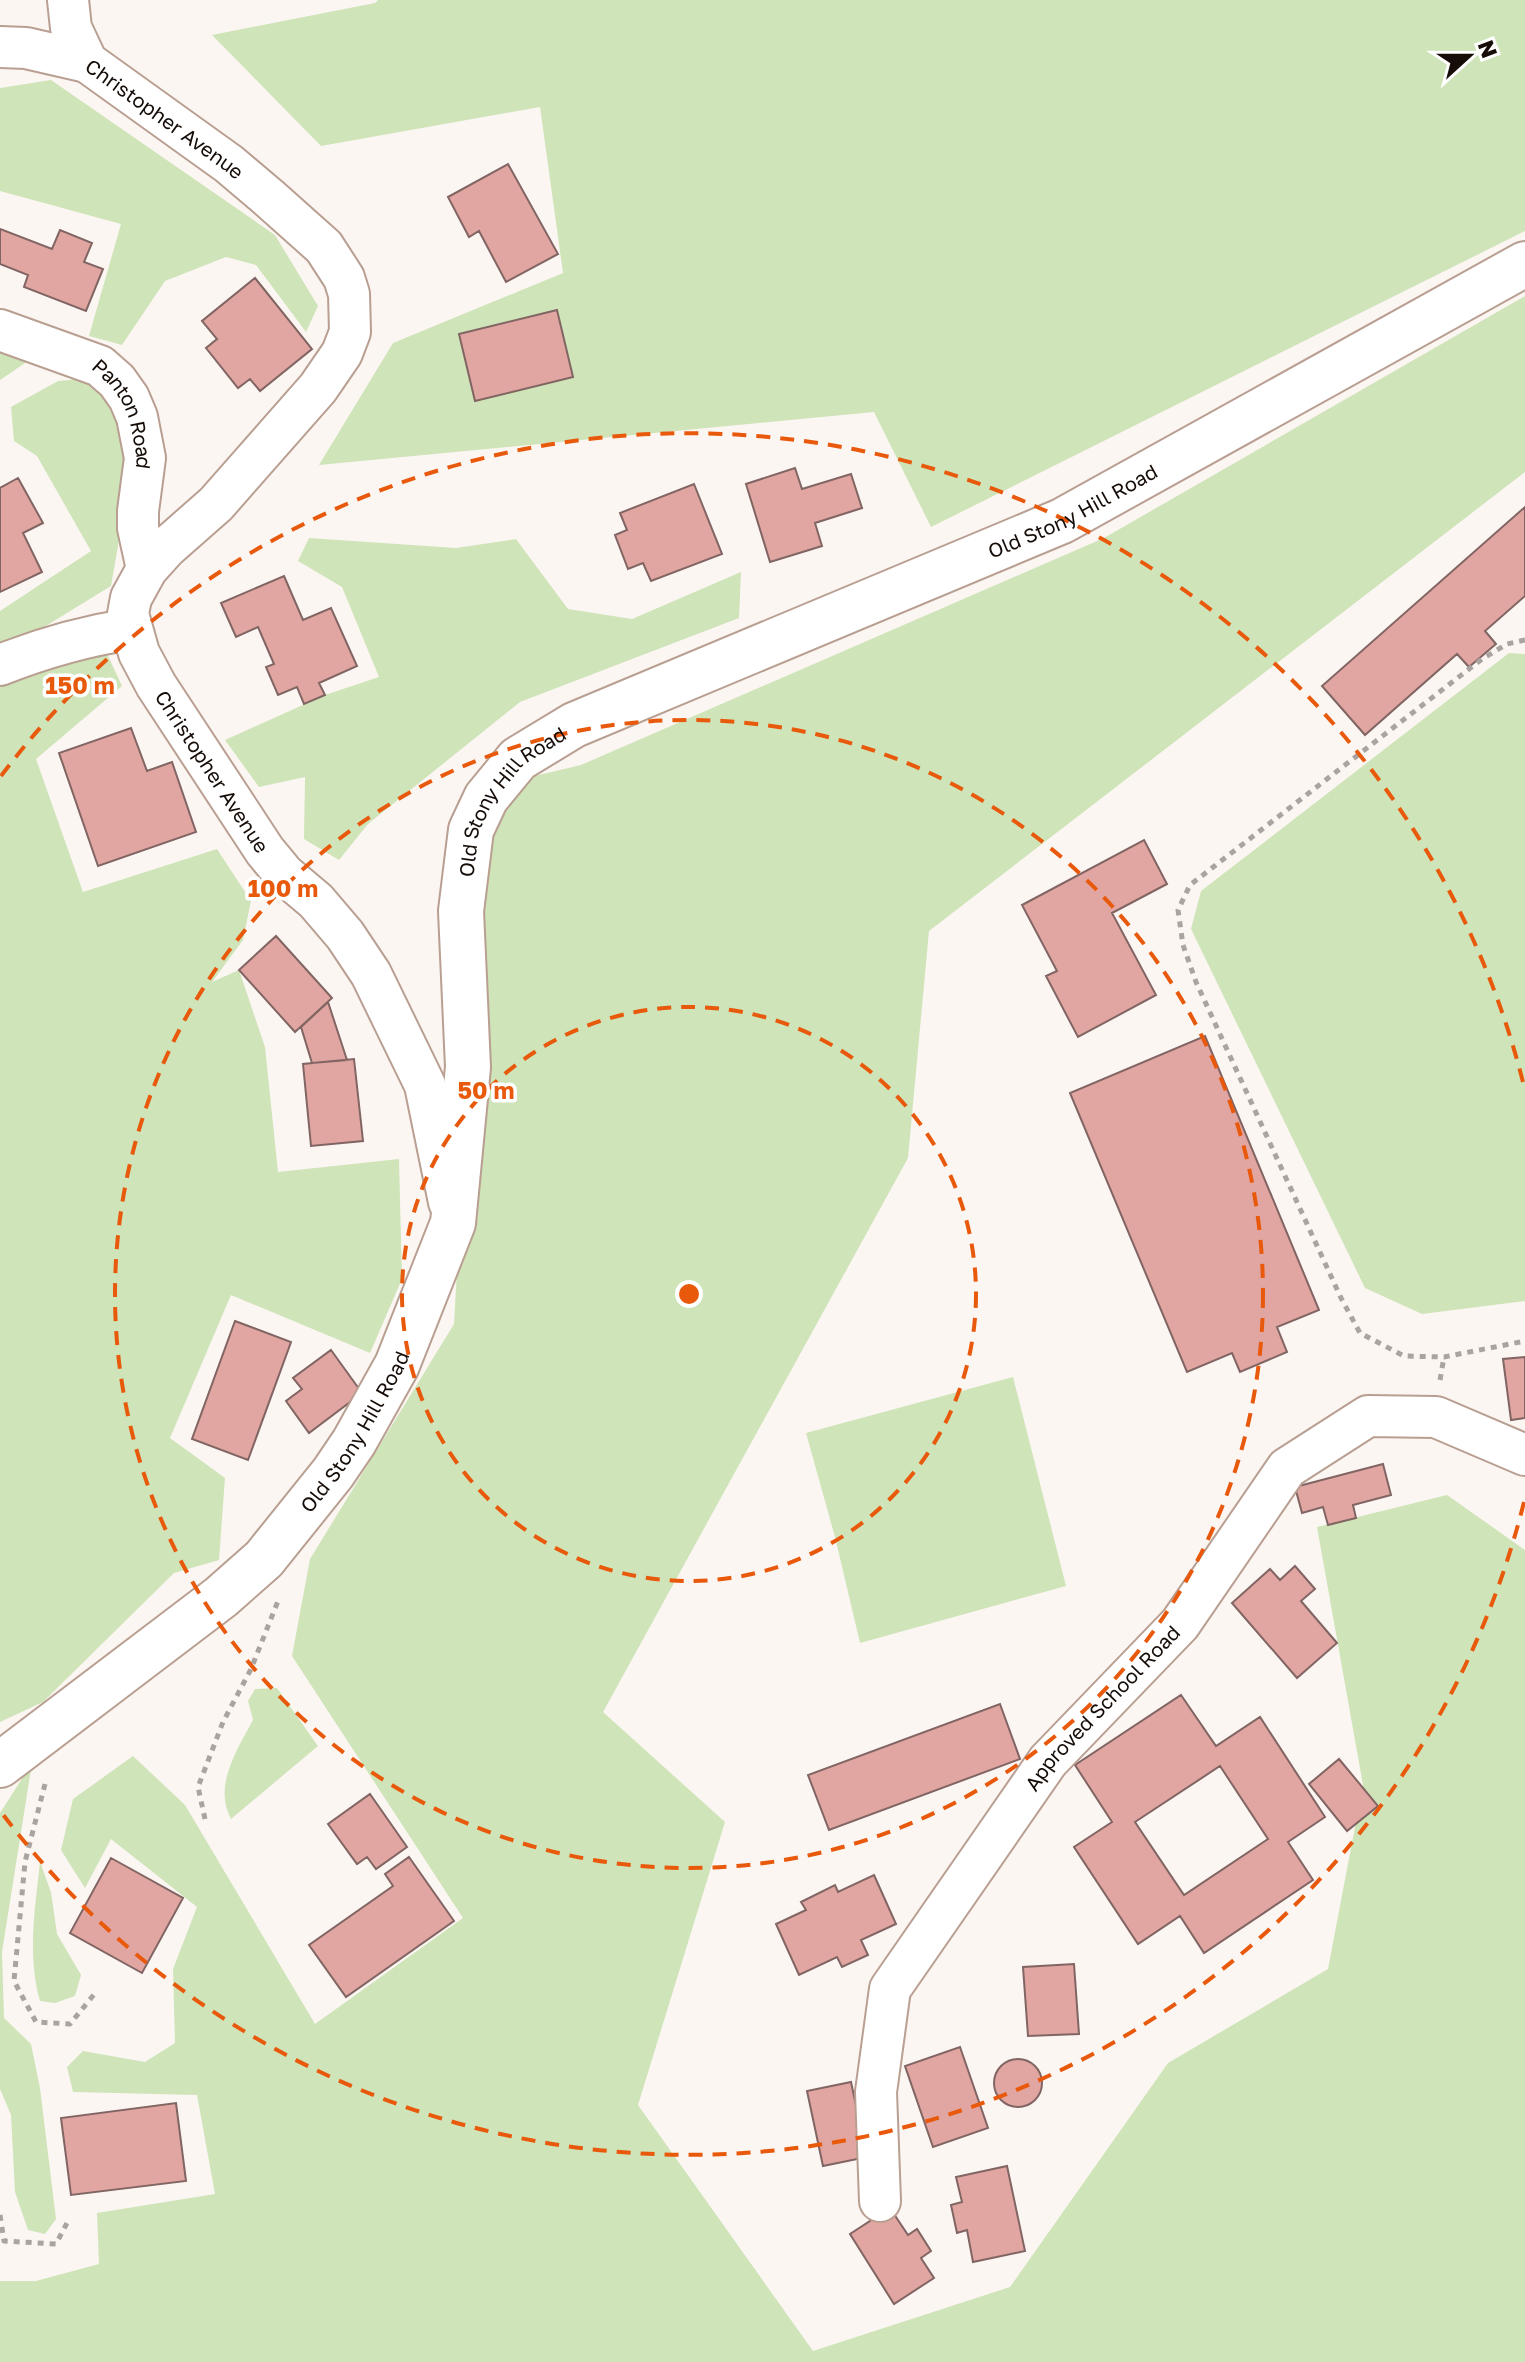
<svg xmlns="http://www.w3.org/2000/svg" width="1525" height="2362" font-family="'Golos Text',sans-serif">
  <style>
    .green { fill: #cfe4b8 }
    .building { fill: #e1a6a2; stroke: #816563; stroke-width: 2; fill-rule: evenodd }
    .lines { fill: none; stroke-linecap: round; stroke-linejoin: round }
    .street-casing { stroke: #b99f91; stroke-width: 44 }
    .secondary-casing { stroke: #b99f91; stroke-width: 48 }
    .path { stroke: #aaa39f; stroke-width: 5; stroke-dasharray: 6 6; stroke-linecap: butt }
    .street { stroke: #fff; stroke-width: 40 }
    .secondary { stroke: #fff; stroke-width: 44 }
    .ring { fill: none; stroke: #e8590c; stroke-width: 4; stroke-dasharray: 14 10 }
    .labels { text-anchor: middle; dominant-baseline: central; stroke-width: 7; stroke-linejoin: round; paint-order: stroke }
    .street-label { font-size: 20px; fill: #160d08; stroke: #fff }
    .centre { fill: #e8590c; stroke: #fff; stroke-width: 4 }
    .ring-label { font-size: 24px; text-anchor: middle; font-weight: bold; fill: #e8590c; stroke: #fff; stroke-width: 7; stroke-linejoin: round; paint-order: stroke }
  </style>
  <rect width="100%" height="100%" fill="#fcf6f3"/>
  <path class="green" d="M378,0H1525V231L931,527L874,412L319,465L393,343L563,273L540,107L321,146L212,35L375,3Z
    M51,80L275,235L318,306L306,332L256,265L226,257L165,281L122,345L89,336L121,224L0,191V88Z
    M1525,296V472L929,931L908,1158L603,1712L725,1822L638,2105L813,2351L1010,2287L1168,2063L1328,1969L1363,1785L1317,1527L1447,1495L1525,1550V2362H0V2281H36L99,2264L97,2213L215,2194L197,2095L73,2092L67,2067L83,2051L145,2062L175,2043L173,1969L197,1907L111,1839L85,1888L61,1850L73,1799L133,1756L185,1805L315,2024L463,1918L292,1656L310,1559L454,1324L482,827L526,778L581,765L1104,538Z
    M0,349L31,359L0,380Z
    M92,378L124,406L134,455L111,586L23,640L0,647V611L91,551L37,456L14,441L11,407L58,381Z
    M309,538L456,548L516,539L568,609L632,619L741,572L739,618L520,702L368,824L339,860L304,839L305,777L259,787L225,740L325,695L379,677L342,587L298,561Z
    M103,645L122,686L36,759L83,892L217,849L251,901L243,940L212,982L239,970L265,1047L278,1172L399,1159L402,1279L370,1353L231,1295L170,1438L225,1478L219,1560L174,1573L43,1702L0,1722V686Z
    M1509,653L1525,654V1301L1422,1314L1365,1288L1191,929L1201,891Z
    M1013,1377L1066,1586L860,1643L835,1537L806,1433Z
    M277,1688L318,1746L231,1819C213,1786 237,1750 253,1720L248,1701L255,1689Z
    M32,1763L2,1952L4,2018L31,2044L40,2088L56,2219L45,2234L28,2230L15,2192L11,2115L0,2089V1813Z
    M40,1862L51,1892L57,1934L81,1975L75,1996L55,2003L40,2001C27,1955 35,1909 40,1862Z"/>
  <path class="building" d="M508,164L558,254L506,282L479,231L469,237L448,197Z
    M0,229L52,249L60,230L92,243L84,262L103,269L86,311L24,287L28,275L0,264Z
    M255,278L312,349L260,391L250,379L238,388L206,348L217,339L202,321Z
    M557,310L573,377L475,401L459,334Z
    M795,468L802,489L851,474L862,508L815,523L822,546L770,562L746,484Z
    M18,478L43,523L23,533L42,572L0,592V488Z
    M694,484L722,554L651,581L643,563L628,569L615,535L627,530L620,513Z
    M1525,507V596L1485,631L1496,644L1469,667L1457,654L1365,735L1322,686Z
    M284,576L303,620L331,608L357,666L319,683L325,695L304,704L297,687L278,695L266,667L274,664L258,627L236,637L221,603Z
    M131,728L147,771L172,762L196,832L98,866L59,753Z
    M1144,840L1167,884L1112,913L1156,995L1078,1037L1046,976L1057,971L1022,905Z
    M276,936L332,998L295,1032L239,970Z
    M328,1002L347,1060L312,1063L301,1027Z
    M1205,1036L1319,1310L1277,1327L1287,1352L1240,1372L1232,1353L1187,1372L1070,1093Z
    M354,1059L363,1141L311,1146L303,1064Z
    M235,1321L291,1342L248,1460L192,1439Z
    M331,1350L362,1393L309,1433L286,1401L302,1389L293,1378Z
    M1525,1357V1418L1511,1420L1503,1359Z
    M1383,1464L1391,1495L1353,1505L1356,1518L1328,1525L1323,1507L1302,1513L1295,1487Z
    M1295,1566L1315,1589L1301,1601L1337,1643L1297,1678L1232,1603L1270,1569L1280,1580Z
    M1181,1695L1216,1746L1260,1717L1325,1817L1288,1842L1313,1880L1204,1953L1180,1916L1138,1944L1074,1847L1112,1822L1075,1765ZM1220,1766L1268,1839L1184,1895L1135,1822Z
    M1000,1704L1020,1759L829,1830L808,1775Z
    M1339,1759L1378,1806L1347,1831L1309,1784Z
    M370,1794L407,1847L376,1869L367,1857L357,1864L328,1824Z
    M409,1857L454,1921L346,1997L309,1945L393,1886L385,1874Z
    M111,1858L183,1898L142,1973L70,1933Z
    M874,1875L896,1924L861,1940L868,1955L842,1967L837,1957L799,1975L776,1924L806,1910L801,1902L835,1885L838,1892Z
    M1074,1964L1079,2034L1028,2036L1023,1967Z
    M960,2047L988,2128L933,2147L905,2066Z
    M994 2083a24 24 0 1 1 48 0a24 24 0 1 1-48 0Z
    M851,2082L867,2157L823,2166L807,2091Z
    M176,2103L186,2181L71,2195L61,2118Z
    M1007,2166L1025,2251L973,2262L967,2230L957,2233L951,2205L962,2202L956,2177Z
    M890,2208L908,2235L917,2229L931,2251L921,2258L934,2278L894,2304L850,2234Z"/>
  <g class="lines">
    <defs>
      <g id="street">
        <path id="s1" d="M68,0L71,28L87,62L229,164L268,197L324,247L344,278L349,294L350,332L342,353L318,388L216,504L166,548L147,569L131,598L128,614L139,653L156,685L265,851L284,874L316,901L345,935L371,974L425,1085L449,1202"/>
        <path d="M0,47L26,48L87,62"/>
        <path id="s2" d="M0,330L100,366L117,381L129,398L137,417L145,458L138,511V528L147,569"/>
        <path d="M0,665C43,648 85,636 131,629"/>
        <path id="s3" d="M880,2201L876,2092L890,1989L1048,1761L1180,1624L1287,1468L1368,1416L1436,1417L1525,1455"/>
      </g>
      <g id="secondary">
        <path id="s4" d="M0,1765L221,1597L264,1559L333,1473L354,1442L397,1365L453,1223L468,1067L461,911L471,830L486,798L518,759L574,725L1062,521L1525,264"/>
      </g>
    </defs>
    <use href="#street" class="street-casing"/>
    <use href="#secondary" class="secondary-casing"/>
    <path class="path" d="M1525,640L1507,644L1482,659L1190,885L1178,910L1183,945L1196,982L1341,1298L1360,1333L1404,1356L1444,1357L1525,1341
      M1440,1380L1444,1357
      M45,1784L25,1862L14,1981L36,2022L70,2024L96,1992
      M205,1819L198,1787L223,1722L251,1669L278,1601
      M0,2215L4,2241L56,2244L68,2221"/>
    <use href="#street" class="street"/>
    <use href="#secondary" class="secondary"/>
  </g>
  <g class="ring">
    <circle cx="689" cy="1294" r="287"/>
    <circle cx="689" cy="1294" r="574"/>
    <path d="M1524 1502A861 861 0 0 1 1 1812M1 776A861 861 0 0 1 1524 1086"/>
  </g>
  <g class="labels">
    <g class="street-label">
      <text stroke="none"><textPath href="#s1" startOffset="162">Christopher Avenue</textPath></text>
      <text stroke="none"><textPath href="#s2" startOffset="162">Panton Road</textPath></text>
      <text stroke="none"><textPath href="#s4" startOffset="1812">Old Stony Hill Road</textPath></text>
      <text stroke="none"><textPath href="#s1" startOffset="1002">Christopher Avenue</textPath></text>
      <text stroke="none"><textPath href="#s4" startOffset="1164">Old Stony Hill Road</textPath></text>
      <text stroke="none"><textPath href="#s4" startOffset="492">Old Stony Hill Road</textPath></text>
      <text stroke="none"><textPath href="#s3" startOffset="566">Approved School Road</textPath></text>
    </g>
  </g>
  <circle cx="689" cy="1294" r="12" class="centre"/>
  <g class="ring-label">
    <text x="80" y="694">150 m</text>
    <text x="283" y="897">100 m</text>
    <text x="486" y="1099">50 m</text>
  </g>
  <g transform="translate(1469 56) rotate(69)" stroke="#ffffff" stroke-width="6" paint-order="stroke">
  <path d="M0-6L14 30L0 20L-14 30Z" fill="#160d08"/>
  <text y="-12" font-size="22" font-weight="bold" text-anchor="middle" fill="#160d08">N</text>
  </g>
</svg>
